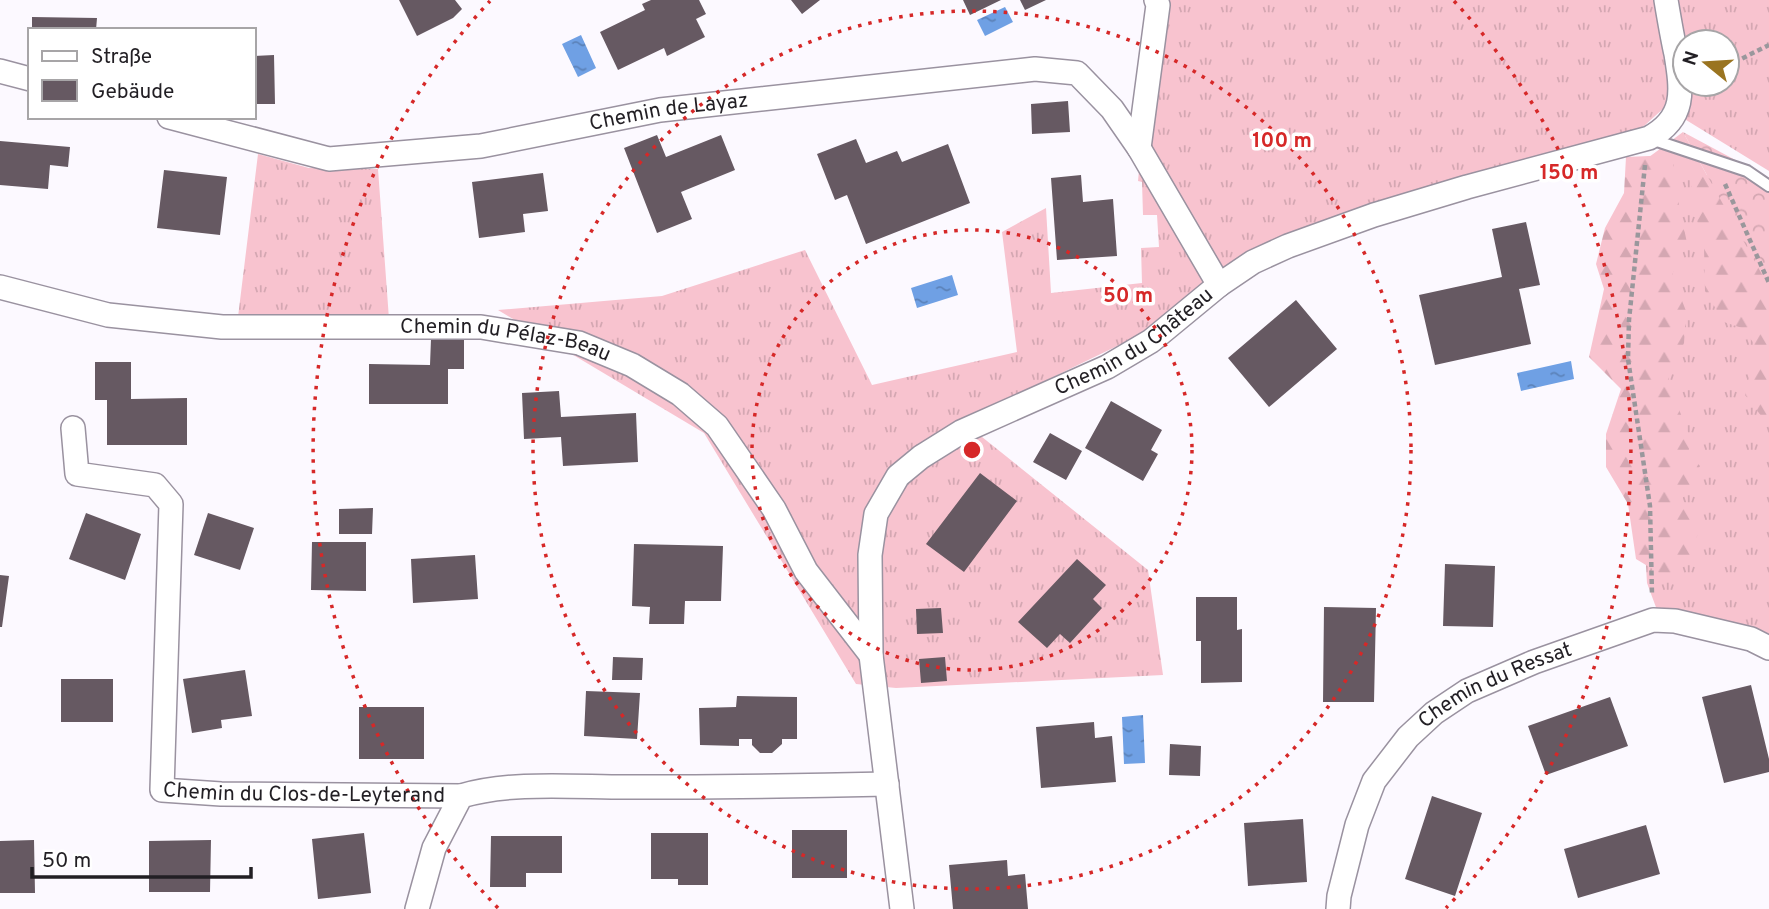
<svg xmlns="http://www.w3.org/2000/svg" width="1769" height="909" font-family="Overpass,sans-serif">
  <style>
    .grass { fill: url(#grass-tufts); fill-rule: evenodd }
    .forest { fill: url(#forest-firs) }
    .park { fill: url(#park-crowns) }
    .water { fill: url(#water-ripples) }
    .building { fill: #665962 }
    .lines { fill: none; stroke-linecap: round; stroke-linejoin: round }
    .service-casing { stroke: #9a92a0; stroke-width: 14 }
    .minor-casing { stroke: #9a92a0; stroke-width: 26 }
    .path { stroke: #9a979c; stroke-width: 4.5; stroke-dasharray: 5 3.5; stroke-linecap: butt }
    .service { stroke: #fff; stroke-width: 10 }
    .minor { stroke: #fff; stroke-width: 23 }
    .ring { fill: none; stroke: #d62828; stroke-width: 3.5; stroke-dasharray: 3.5 7 }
    .labels { text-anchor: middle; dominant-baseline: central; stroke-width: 7; stroke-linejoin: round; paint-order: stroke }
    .street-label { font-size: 21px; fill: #221f24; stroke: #fff }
    .centre { fill: #d62828; stroke: #fff; stroke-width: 3.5 }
    .ring-label { font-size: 21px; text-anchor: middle; font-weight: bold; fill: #d62828; stroke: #fff; stroke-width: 7; stroke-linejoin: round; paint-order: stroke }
  </style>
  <defs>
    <pattern id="grass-tufts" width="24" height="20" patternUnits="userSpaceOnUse" patternTransform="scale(1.75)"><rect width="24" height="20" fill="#f8c3cf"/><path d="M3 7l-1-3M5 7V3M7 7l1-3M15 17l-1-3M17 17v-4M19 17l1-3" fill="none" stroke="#d4a7b2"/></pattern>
    <pattern id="forest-firs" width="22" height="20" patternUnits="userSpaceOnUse" patternTransform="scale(1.75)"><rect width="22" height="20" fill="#f8c3cf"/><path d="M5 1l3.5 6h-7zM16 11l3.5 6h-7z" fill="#d4a7b2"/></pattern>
    <pattern id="park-crowns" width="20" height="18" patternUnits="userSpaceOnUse" patternTransform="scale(1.75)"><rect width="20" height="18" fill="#f8c3cf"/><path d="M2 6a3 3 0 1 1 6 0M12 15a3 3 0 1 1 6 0" fill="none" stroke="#d4a7b2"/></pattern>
    <pattern id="water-ripples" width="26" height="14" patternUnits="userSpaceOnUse" patternTransform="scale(1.75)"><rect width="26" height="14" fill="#6fa0e4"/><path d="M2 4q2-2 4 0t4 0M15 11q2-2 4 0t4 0" fill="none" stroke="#5b82b9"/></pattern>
  </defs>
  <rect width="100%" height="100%" fill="#fcf9ff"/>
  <path class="grass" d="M1155,0H1769V171L1665,107L1644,126L1615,140L1475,175L1307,226L1220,269L1144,162L1203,282L1144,333L962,421L1148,570L1163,675L896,688L856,684L704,433L498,310L662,296L805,250L872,385L1017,352L1002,232L1046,208L1051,293L1142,283L1141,248L1159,247L1157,215H1143L1142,182L1138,181ZM1685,42H1727V84H1685Z
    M1683,132L1769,287V651L1657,610L1647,583L1634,365L1649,157Z
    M258,154L309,168L378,169L389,319L238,317Z"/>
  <path class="forest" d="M1672,155L1677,195L1687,243L1672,275L1686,311L1684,343L1666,384L1677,404L1691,441L1688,453L1700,466L1682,499L1700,523L1692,559L1669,579L1636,559L1628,504L1606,467V434L1621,389L1589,357L1604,289L1596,264L1605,228L1624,193L1626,157Z
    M1692,170L1713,177L1769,250V426L1745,395L1756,346L1742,328L1724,322L1705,291L1704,247L1691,197Z"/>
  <path class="park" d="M1683,132L1769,178V287Z"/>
  <path class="water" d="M1005,7L1013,22L985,36L977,20Z
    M581,35L596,68L578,77L562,44Z
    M952,275L958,295L917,308L911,288Z
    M1571,361L1574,379L1521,391L1517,373Z
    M1143,715L1145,763L1124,764L1122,717Z"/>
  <path class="building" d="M399,0H455L462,9L453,18L417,36Z
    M651,0H699L706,14L696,19L705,37L667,56L664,48L618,70L600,32L645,10L642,4Z
    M791,0H820L802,14Z
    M963,0H1001L970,15Z
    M1020,0H1046L1025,10Z
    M32,17L97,18L96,30H32Z
    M274,55L275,104H254V56Z
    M1068,101L1070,132L1032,134L1031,104Z
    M657,135L666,157L721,135L735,170L681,192L692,219L657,233L624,148Z
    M856,139L866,163L897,151L902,162L948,144L970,203L866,244L847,195L835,200L817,154Z
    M0,141L70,147L68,167L50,165L48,189L0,185Z
    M164,170L227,177L220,235L157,228Z
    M543,173L548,211L523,214L525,232L479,238L472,182Z
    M1081,175L1083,202L1113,199L1117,256L1057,260L1051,178Z
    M1526,222L1540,285L1519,289L1531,344L1435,365L1419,295L1502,277L1492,229Z
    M1296,300L1337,349L1269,407L1228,358Z
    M431,339H464V369H448V404H369V364L430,365Z
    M95,362H131V399L187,398V445H107V400H95Z
    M559,391L561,417L636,413L638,462L563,466L561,437L524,439L522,393Z
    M1111,401L1162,430L1151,450L1158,454L1143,481L1085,448Z
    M1050,433L1082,451L1066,480L1033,462Z
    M980,473L1017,501L964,572L926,544Z
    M373,508L372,534H339V509Z
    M86,513L141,534L125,580L69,559Z
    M208,513L254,528L240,570L194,555Z
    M312,542H366V591L311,590Z
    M634,544L723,546L721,601H685L684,624H649L650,607L632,606Z
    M475,555L478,599L413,603L411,559Z
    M1077,559L1106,585L1093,599L1102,608L1070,643L1060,634L1047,648L1018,622Z
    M1445,564L1495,566L1493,627L1443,626Z
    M0,575L9,576L2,627H0Z
    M1196,597H1237V630L1242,629V682L1201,683V641H1196Z
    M1324,607L1376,608L1374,702H1323Z
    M941,608L943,633L917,634L916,609Z
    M613,657L643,658L642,680H612Z
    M945,657L947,681L921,683L919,659Z
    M245,670L252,716L221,720L222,728L192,733L183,679Z
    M61,679H113V722H61Z
    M1751,685L1769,759V772L1724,783L1702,697Z
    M586,691L640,693L637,739L584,736Z
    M737,696L797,697V739H782V744L772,753H760L752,745V739H739V746L700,745L699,708L736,707Z
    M1610,697L1628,746L1546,775L1528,726Z
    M359,707H424V759H359Z
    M1094,722L1095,738L1112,736L1116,782L1041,788L1036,727Z
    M1170,744L1201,746L1200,776L1169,775Z
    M1432,796L1482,813L1455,896L1405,879Z
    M1303,819L1307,882L1248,886L1244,823Z
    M1646,825L1660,874L1578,898L1564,849Z
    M792,830H847V878H792Z
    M364,833L371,893L318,899L312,839Z
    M651,833H708V885H678V879H651Z
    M491,836H562V873H526V887H490Z
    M34,840L35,893H0V841Z
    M211,840L210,892H149V841Z
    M1007,860L1008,876L1025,874L1028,909H953L949,865Z"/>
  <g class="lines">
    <defs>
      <path id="service" d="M1651,139L1747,171L1769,186"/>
      <g id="minor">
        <path d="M0,71L30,79"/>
        <path id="s1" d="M169,117L329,159L481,146L660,110L1035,69L1077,73L1112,109L1139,148L1219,285"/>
        <path d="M1139,148L1158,5L1156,0"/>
        <path id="s2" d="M0,287L108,315L222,327H481L579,343L632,365L680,394L717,426L774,509L806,571L871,655"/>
        <path id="s3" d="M73,428L77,474L155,485L171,504L162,790L221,794L461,796"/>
        <path d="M417,909L434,848L461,796C511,781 574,787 626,787C713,787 800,786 887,784"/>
        <path id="s4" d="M902,909L871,655L870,555L876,514L898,476L921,457L961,432L1107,367L1151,341L1219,285L1253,262L1288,246L1374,215L1467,187L1649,138C1686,118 1682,91 1676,54C1672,36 1669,18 1666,0"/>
        <path id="s5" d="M1338,909L1339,896L1357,825L1374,781L1408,737L1434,713L1467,691L1534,662L1653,620L1675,621L1751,639L1769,648"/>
      </g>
    </defs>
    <use href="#service" class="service-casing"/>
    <use href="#minor" class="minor-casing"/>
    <path class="path" d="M1727,66L1769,45
      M1645,165L1629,320L1628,359L1650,506L1652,595
      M1725,184L1769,283"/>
    <use href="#service" class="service"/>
    <use href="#minor" class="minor"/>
  </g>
  <g class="ring">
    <circle cx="972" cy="450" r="220"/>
    <circle cx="972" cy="450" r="439"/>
    <path d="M498 908A659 659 0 0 1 490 1M1454 1A659 659 0 0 1 1446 908"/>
  </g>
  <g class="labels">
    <g class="street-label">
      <text stroke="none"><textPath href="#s1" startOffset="509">Chemin de Layaz</textPath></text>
      <text stroke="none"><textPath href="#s4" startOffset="714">Chemin du Château</textPath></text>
      <text stroke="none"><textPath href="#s2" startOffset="511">Chemin du Pélaz-Beau</textPath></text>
      <text stroke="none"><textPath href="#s5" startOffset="292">Chemin du Ressat</textPath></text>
      <text stroke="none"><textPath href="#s3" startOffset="578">Chemin du Clos-de-Leyterand</textPath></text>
    </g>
  </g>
  <circle cx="972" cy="450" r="10" class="centre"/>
  <g class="ring-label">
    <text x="1282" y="147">100 m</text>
    <text x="1569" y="179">150 m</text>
    <text x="1128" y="302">50 m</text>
  </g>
  <rect x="28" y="28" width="228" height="91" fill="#ffffff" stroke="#a7a5a7" stroke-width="2"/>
  <rect x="42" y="51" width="35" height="10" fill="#ffffff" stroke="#a7a5a7" stroke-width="2"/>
  <text x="91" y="63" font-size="21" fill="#221f24">Straße</text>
  <rect x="42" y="80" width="35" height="21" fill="#665962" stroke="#a7a5a7" stroke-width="2"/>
  <text x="91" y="98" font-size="21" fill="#221f24">Gebäude</text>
  <g transform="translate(1706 63) rotate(288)"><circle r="33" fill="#ffffff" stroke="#a7a5a7" stroke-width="2"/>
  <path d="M0-5L12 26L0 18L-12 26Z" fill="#9a7420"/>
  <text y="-10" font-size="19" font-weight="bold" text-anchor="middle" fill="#221f24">N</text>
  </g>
  <path d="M32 867v10h219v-10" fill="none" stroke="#221f24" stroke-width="3.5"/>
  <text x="42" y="867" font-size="21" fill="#221f24" stroke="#ffffff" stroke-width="5" paint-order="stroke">50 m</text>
</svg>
